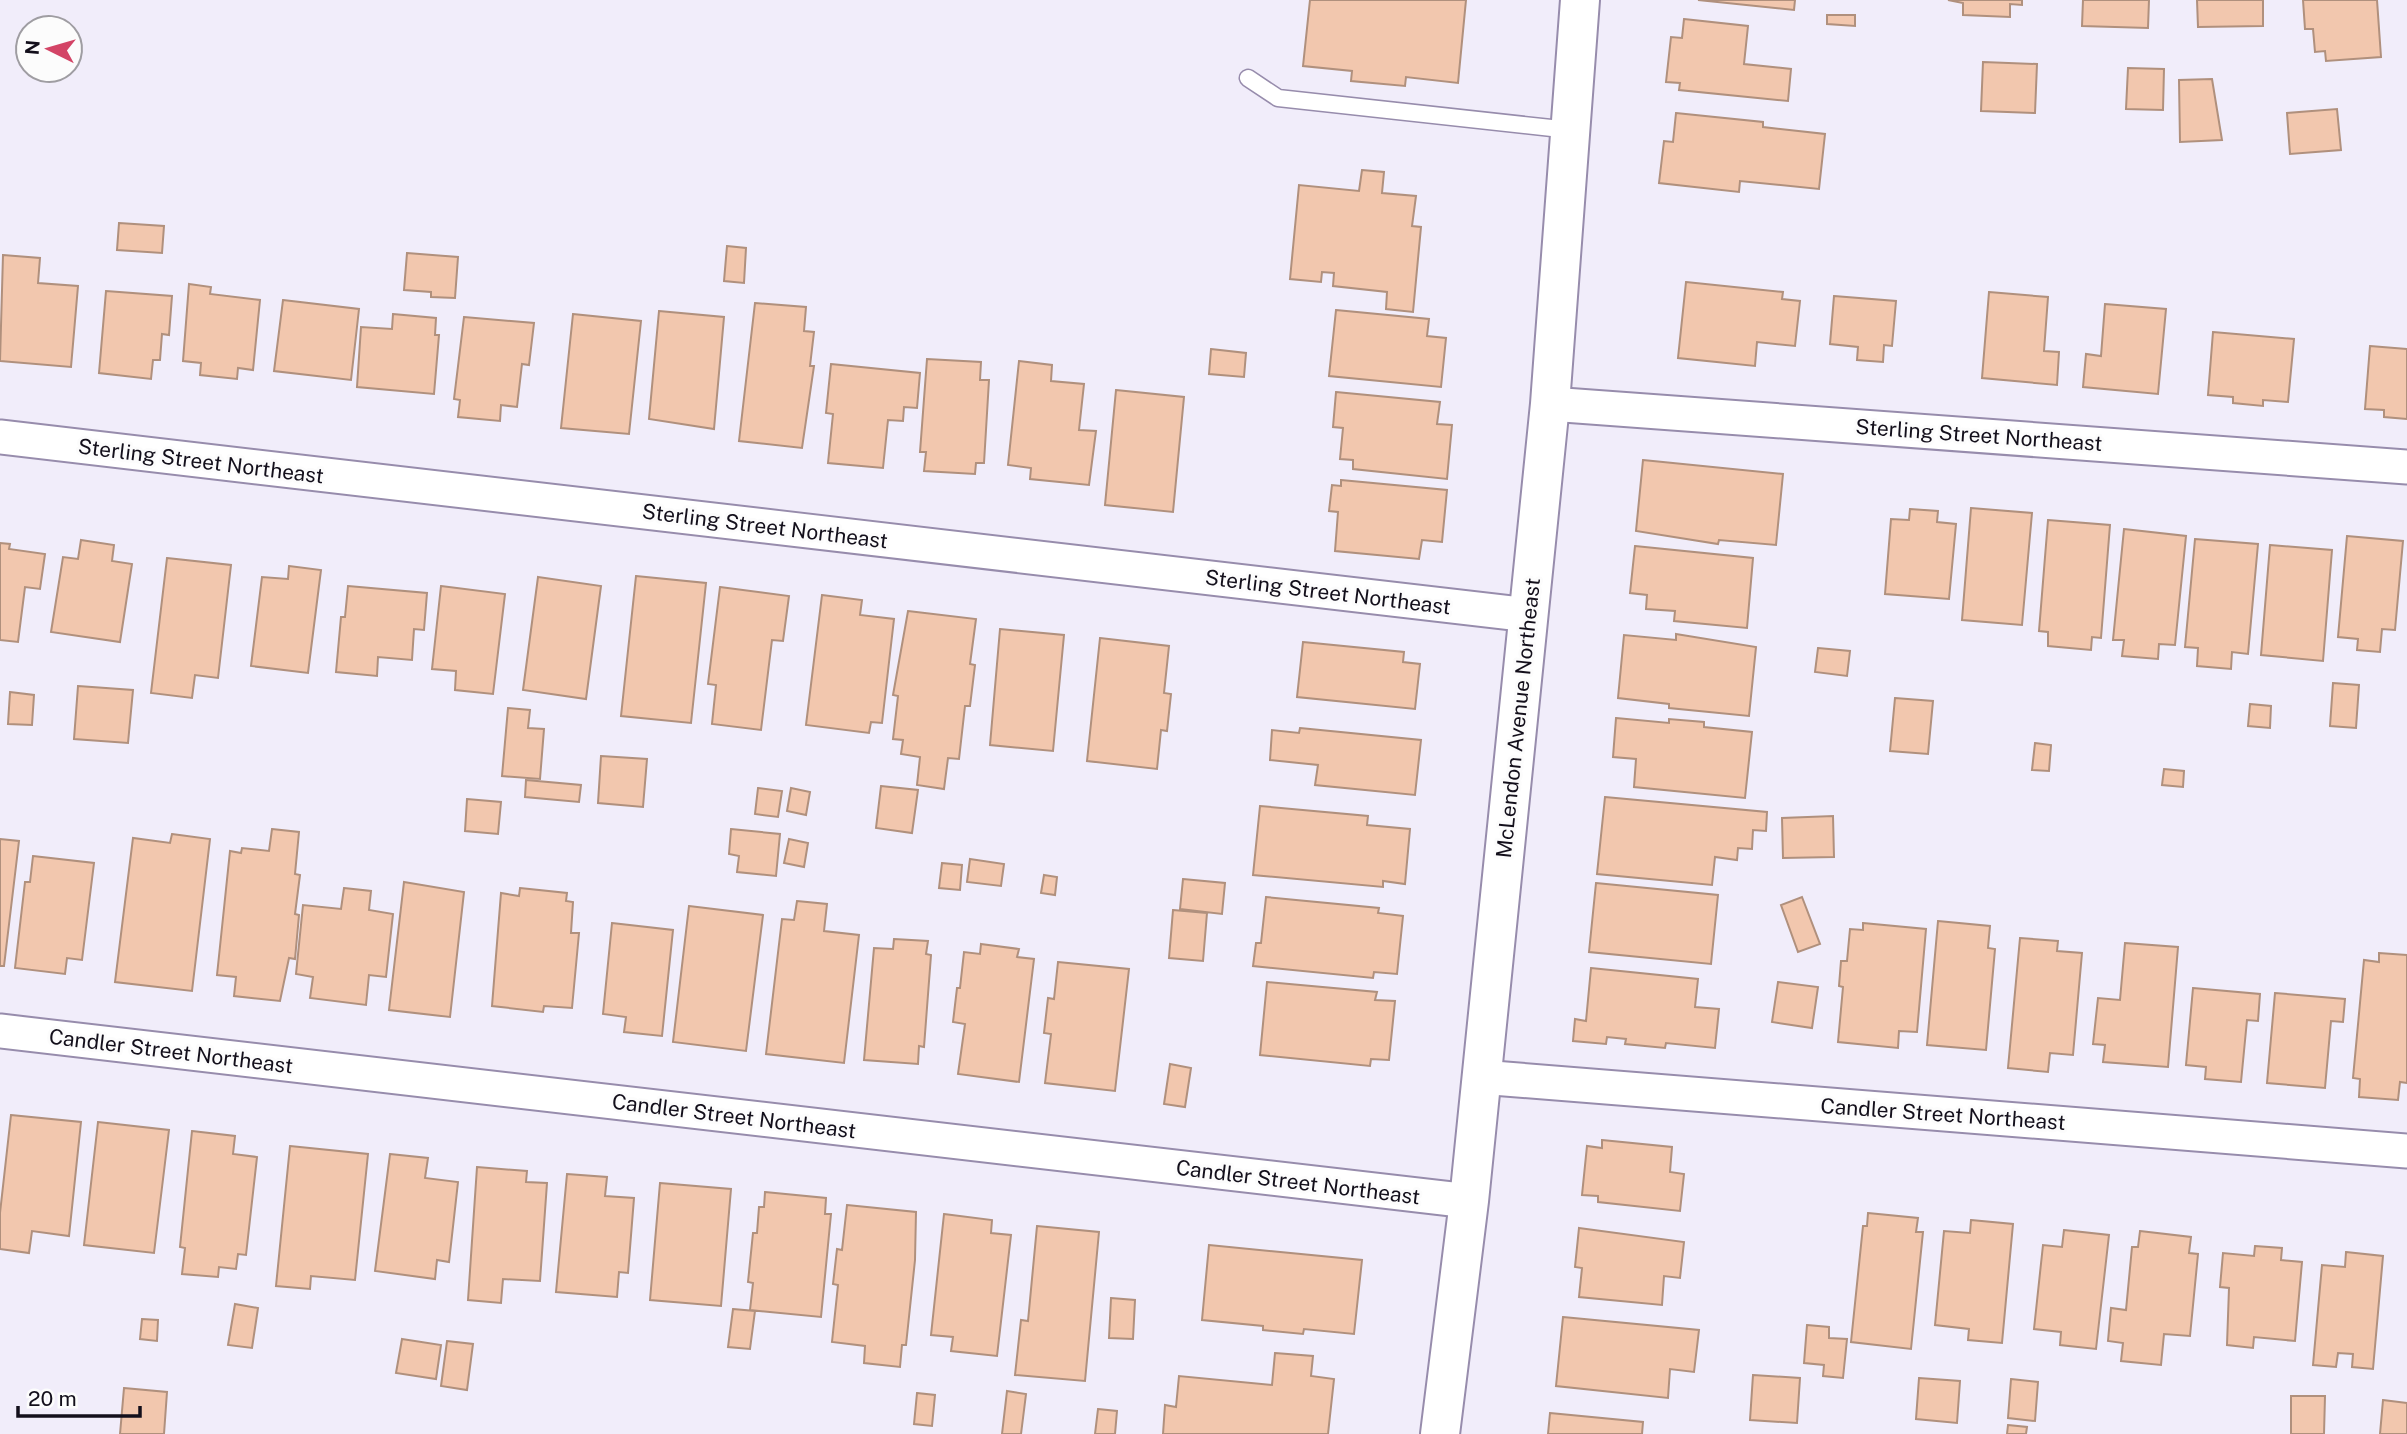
<svg xmlns="http://www.w3.org/2000/svg" width="2407" height="1434" font-family="'Public Sans',sans-serif">
  <style>
    .building { fill: #f2c7ae; stroke: #b0907d; stroke-width: 2 }
    .lines { fill: none; stroke-linecap: round; stroke-linejoin: round }
    .lane-casing { stroke: #978cac; stroke-width: 19 }
    .street-casing { stroke: #978cac; stroke-width: 37 }
    .secondary-casing { stroke: #978cac; stroke-width: 42 }
    .lane { stroke: #fff; stroke-width: 16 }
    .street { stroke: #fff; stroke-width: 33 }
    .secondary { stroke: #fff; stroke-width: 38 }
    .labels { text-anchor: middle; dominant-baseline: central; stroke-width: 6; stroke-linejoin: round; paint-order: stroke }
    .street-label { font-size: 21px; fill: #130f1b; stroke: #fcfcfc }
  </style>
  <rect width="100%" height="100%" fill="#f1edfa"/>
  <path class="building" d="M1310,0H1466L1458,83L1406,77L1405,86L1351,81L1352,71L1303,66Z
    M1698,0H1795L1794,10Z
    M1948,0H2022V5L2010,4V17L1963,15V3Z
    M2083,0H2149L2148,28L2082,26Z
    M2197,0H2263V26L2198,27Z
    M2303,0H2377L2381,57L2326,61L2325,51L2315,52L2313,29H2305Z
    M1827,15H1855V26L1827,24Z
    M1684,19L1748,26L1744,64L1791,69L1788,101L1679,90L1680,83L1666,82L1671,37L1682,38Z
    M1983,62L2037,64L2035,113L1981,111Z
    M2128,68L2164,69L2163,110L2126,109Z
    M2212,79L2222,140L2180,142L2179,80Z
    M2337,109L2341,150L2290,154L2287,113Z
    M1676,113L1763,122V127L1825,134L1819,189L1740,181L1739,192L1659,183L1664,141L1673,142Z
    M1362,170L1384,172L1382,193L1416,196L1412,226L1421,227L1413,312L1386,309L1387,292L1333,286L1334,273L1322,272L1321,282L1290,279L1299,185L1359,191Z
    M119,223L164,226L162,253L117,250Z
    M727,246L746,248L744,283L724,281Z
    M407,253L458,257L455,298L431,297V292L404,290Z
    M3,255L40,258L38,283L78,286L71,367L0,361Z
    M1686,282L1783,292L1782,299L1800,301L1795,346L1757,342L1755,366L1678,358Z
    M189,284L211,287L210,294L260,300L253,370L238,368L237,379L200,375L201,363L183,361Z
    M106,291L172,296L169,335L162,334L160,360H153L151,379L99,373Z
    M1989,292L2048,297L2044,351L2059,352L2057,385L1982,378Z
    M1834,296L1896,301L1892,346L1884,345L1883,362L1857,360L1858,347L1830,344Z
    M283,300L359,309L351,380L274,371Z
    M755,303L806,307L804,331L814,332L810,366H814L802,448L739,441Z
    M2105,304L2166,309L2158,394L2083,387L2086,354L2101,356Z
    M1336,310L1429,319L1427,336L1446,338L1441,387L1329,376Z
    M659,311L724,317L714,429L649,419Z
    M393,314L436,318L435,335H439L434,394L357,387L361,327L392,329Z
    M573,314L641,321L629,434L561,428Z
    M464,317L534,323L529,365L522,364L517,407L501,405L500,421L458,417L460,400L454,399Z
    M2213,332L2294,339L2288,402L2263,400V406L2233,403V397L2208,395Z
    M2370,346L2407,349V419L2384,417V410L2365,409Z
    M1211,349L1246,353L1244,377L1209,374Z
    M927,359L981,362L980,380H989L984,463H976L975,474L924,471L926,452H920Z
    M1019,361L1052,365L1051,381L1084,384L1079,430L1096,431L1089,485L1030,479L1031,468L1008,465Z
    M831,364L920,373L917,408L904,407L903,421L888,420L883,468L828,463L833,414L826,413Z
    M1116,390L1184,397L1173,512L1105,505Z
    M1336,392L1440,402L1437,424L1452,425L1447,479L1353,469V460L1340,459L1343,428L1333,427Z
    M1643,460L1783,474L1776,545L1719,540L1718,544L1636,531Z
    M1341,480L1447,490L1442,542L1422,540L1419,559L1335,551L1338,512L1329,511L1332,485L1341,486Z
    M1971,508L2032,513L2022,625L1962,620Z
    M1910,509L1938,511L1937,522L1956,524L1949,599L1885,594L1891,519L1909,520Z
    M2048,520L2110,525L2101,638L2092,637L2091,650L2048,646V632L2039,631Z
    M2124,529L2186,536L2175,645L2159,644L2158,659L2122,656L2124,640H2113Z
    M2347,536L2403,541L2395,630L2382,629L2380,652L2357,650L2358,639L2338,637Z
    M2195,539L2258,544L2248,654L2232,652L2231,669L2197,666L2198,648L2185,647Z
    M81,540L114,545L112,561L132,564L120,642L51,632L63,557L78,559Z
    M0,543L10,544L9,549L45,554L40,589L25,587L18,642L0,640Z
    M2270,545L2332,550L2323,661L2261,655Z
    M1635,546L1753,558L1747,628L1674,621L1675,611L1646,609L1647,595L1630,593Z
    M167,558L231,565L218,678L195,675L192,698L151,693Z
    M289,566L321,570L308,673L251,666L262,577L288,579Z
    M636,576L706,583L691,723L621,716Z
    M538,577L601,586L586,699L523,690Z
    M348,586L427,593L424,630L414,629L412,660L378,657L377,676L336,672L341,617H345Z
    M441,586L505,594L493,694L455,690L456,671L432,669Z
    M720,587L789,596L783,641L772,640L761,730L712,724L716,685L708,684Z
    M822,595L862,600L860,615L894,619L882,723L871,722L869,733L806,725Z
    M908,611L976,619L970,664L975,665L970,706H965L959,759L948,758L944,789L917,785L920,757L901,754L903,740L893,739L898,696L893,695Z
    M1000,629L1064,635L1053,751L990,745Z
    M1676,634L1756,647L1749,716L1669,708V704L1618,698L1624,635L1676,640Z
    M1100,638L1169,646L1164,693L1171,694L1167,731L1161,730L1157,769L1087,761Z
    M1303,642L1404,652L1403,662L1420,664L1415,709L1297,697Z
    M1818,648L1850,651L1847,676L1815,672Z
    M2333,683L2359,685L2356,728L2330,726Z
    M78,686L133,690L128,743L74,739Z
    M10,692L34,695L32,725L8,724Z
    M1895,698L1933,701L1928,754L1890,751Z
    M2250,704L2271,706L2270,728L2248,726Z
    M508,708L530,710L528,728L544,729L540,779L502,776Z
    M1616,718L1669,723V719L1704,722V727L1752,732L1745,798L1634,787L1636,759L1613,757Z
    M1300,728L1421,740L1415,795L1315,785L1318,765L1270,760L1272,730L1299,733Z
    M2035,743L2051,745L2049,771L2032,770Z
    M601,756L647,759L643,807L598,803Z
    M2164,769L2184,771L2183,787L2162,785Z
    M526,780L581,785L579,802L525,797Z
    M881,786L918,790L912,833L876,828Z
    M758,788L782,791L778,817L755,814Z
    M791,788L810,792L806,815L787,811Z
    M1605,797L1767,812L1766,831L1753,830L1752,849L1738,848L1737,860L1715,857L1712,885L1597,874Z
    M467,799L501,802L498,834L465,831Z
    M1260,806L1368,816L1367,825L1410,829L1405,884L1383,881V887L1253,875Z
    M1833,816L1834,857L1783,858L1782,818Z
    M272,829L299,832L295,874L300,875L295,914L299,915L295,959L289,958L280,1001L234,996L236,977L217,975L230,851L241,853L242,848L269,851Z
    M731,829L780,834L776,876L737,872L739,856L729,854Z
    M172,834L210,839L192,991L115,982L133,838L170,843Z
    M0,839L19,841L4,966H0Z
    M789,839L808,843L804,867L784,863Z
    M33,856L94,863L82,960L67,958L65,974L15,968L25,882H30Z
    M970,859L1004,864L1001,886L967,882Z
    M942,863L962,865L960,890L939,888Z
    M1044,875L1057,877L1055,895L1041,893Z
    M1183,879L1225,883L1222,914L1180,909Z
    M404,882L464,892L450,1017L389,1010Z
    M1596,883L1718,895L1711,964L1589,952Z
    M344,888L371,891L369,910L393,914L386,977L369,975L366,1005L310,998L313,977L296,974L303,905L341,909Z
    M520,888L567,893L566,901L573,902L571,933H579L572,1008L544,1006L543,1012L492,1006L501,893L519,896Z
    M1266,897L1379,908L1378,913L1403,916L1397,974L1374,972L1373,978L1253,966L1256,943H1261Z
    M1802,897L1820,944L1798,952L1781,905Z
    M797,901L827,904L824,931L859,935L844,1063L766,1054L782,919L794,920Z
    M689,906L763,915L746,1051L673,1042Z
    M1173,910L1207,913L1203,961L1169,958Z
    M1938,921L1990,926L1988,948L1995,949L1986,1050L1927,1045Z
    M612,923L673,930L662,1036L624,1032L626,1017L603,1014Z
    M1863,923L1926,929L1917,1032L1899,1031L1898,1048L1838,1042L1843,987L1839,986L1841,961H1847L1850,929L1863,930Z
    M2020,938L2058,941L2057,951L2082,953L2073,1055L2050,1053L2048,1072L2008,1068Z
    M894,939L928,941L926,954L931,955L924,1047L919,1046L918,1064L864,1060L874,948L893,949Z
    M2125,943L2178,947L2168,1067L2103,1062L2105,1045L2093,1044L2098,998L2120,1000Z
    M981,944L1019,949L1017,957L1034,959L1019,1082L958,1074L965,1024L953,1022L957,988H960L964,952L980,954Z
    M2379,953L2407,955V1083L2400,1082L2398,1100L2359,1097L2360,1079L2353,1078L2364,960L2379,962Z
    M1058,962L1129,969L1115,1091L1045,1083L1051,1034L1044,1033L1048,998L1054,999Z
    M1591,968L1698,979L1695,1007L1719,1009L1715,1048L1666,1043L1665,1048L1625,1044L1626,1039L1607,1037L1606,1044L1573,1041L1575,1019L1586,1021Z
    M1267,982L1377,992L1375,1000L1395,1001L1389,1060L1371,1059L1370,1066L1260,1055Z
    M1778,982L1818,987L1812,1028L1772,1022Z
    M2193,988L2260,994L2258,1021L2247,1020L2241,1082L2205,1079L2206,1067L2186,1065Z
    M2275,993L2345,999L2343,1022L2331,1021L2325,1088L2267,1083Z
    M1170,1064L1191,1068L1185,1107L1164,1104Z
    M11,1115L81,1122L69,1236L32,1231L29,1253L0,1249V1213Z
    M98,1122L169,1130L154,1253L84,1245Z
    M192,1131L235,1136L233,1154L257,1157L246,1255L238,1254L236,1269L219,1267L218,1277L182,1274L185,1248L180,1247Z
    M1602,1140L1672,1147L1670,1172L1684,1174L1680,1211L1598,1202V1196L1582,1195L1587,1146L1602,1148Z
    M290,1146L368,1154L355,1280L311,1276L310,1289L276,1286Z
    M390,1154L428,1158L425,1178L458,1182L449,1262L437,1260L435,1279L375,1271Z
    M477,1167L527,1171L526,1182L547,1183L540,1281L503,1279L501,1303L468,1300Z
    M567,1174L607,1177L605,1196L634,1198L628,1273L619,1272L617,1297L556,1292Z
    M660,1183L731,1189L721,1306L650,1300Z
    M765,1192L826,1198L825,1214H831L821,1317L750,1310L753,1283L748,1282L753,1233H757L759,1207H764Z
    M847,1205L916,1212L915,1260L906,1345H902L900,1367L864,1363L865,1346L832,1342L838,1285L833,1284L837,1249L842,1250Z
    M1868,1213L1918,1218L1916,1232H1923L1911,1349L1851,1342L1863,1226H1867Z
    M944,1214L992,1220L991,1233L1011,1235L997,1356L951,1351L953,1337L931,1335Z
    M1971,1220L2013,1224L2002,1343L1968,1340L1969,1329L1935,1325L1944,1231L1970,1233Z
    M1037,1226L1099,1232L1085,1381L1015,1375L1021,1320L1028,1321Z
    M1579,1228L1684,1242L1680,1278L1664,1276L1662,1305L1579,1297L1582,1268L1575,1267Z
    M2064,1230L2109,1235L2096,1349L2060,1345L2061,1332L2034,1329L2043,1245L2062,1247Z
    M2140,1231L2191,1237L2189,1253L2198,1254L2190,1336L2164,1334L2161,1365L2121,1361L2123,1343L2108,1341L2111,1308L2126,1310L2132,1247H2138Z
    M1209,1245L1362,1260L1354,1334L1304,1329L1303,1334L1263,1330V1326L1202,1320Z
    M2255,1246L2282,1248L2281,1260L2302,1262L2295,1341L2254,1337L2253,1348L2227,1345L2229,1288L2220,1287L2223,1253L2254,1256Z
    M2346,1252L2383,1256L2373,1369L2352,1367L2353,1354L2338,1353L2336,1367L2313,1365L2322,1265L2345,1267Z
    M1111,1298L1135,1300L1133,1339L1109,1338Z
    M235,1304L258,1308L252,1348L228,1345Z
    M733,1309L755,1311L750,1349L728,1347Z
    M1563,1317L1699,1330L1694,1372L1670,1369L1668,1398L1556,1386Z
    M142,1319L158,1320L157,1341L140,1339Z
    M1807,1325L1829,1327V1338L1847,1339L1843,1378L1823,1376L1824,1365L1804,1363Z
    M402,1339L441,1345L436,1379L396,1373Z
    M447,1341L473,1344L467,1390L441,1386Z
    M1275,1353L1313,1356L1311,1376L1334,1379L1328,1434H1163L1165,1405L1176,1407L1179,1376L1272,1385Z
    M1753,1375L1800,1378L1797,1423L1750,1420Z
    M1919,1378L1960,1381L1957,1423L1916,1419Z
    M2011,1379L2038,1382L2035,1421L2008,1418Z
    M124,1388L167,1392L164,1434H120Z
    M1007,1391L1026,1394L1021,1434H1002Z
    M917,1393L935,1395L932,1426L914,1424Z
    M2291,1396H2325L2324,1434H2291Z
    M2383,1400L2407,1403V1434H2380Z
    M1098,1409L1117,1411L1115,1434H1095Z
    M1550,1413L1643,1422L1642,1434H1548Z
    M2008,1425L2027,1427L2026,1434H2007Z"/>
  <g class="lines">
    <defs>
      <path id="lane" d="M1248,78L1278,98L1570,130"/>
      <path id="street" d="M1550,404L2407,467
        M0,437L1529,615
        M0,1031L1469,1201
        M1480,1077L2407,1151"/>
      <path id="secondary" d="M1440,1434L1469,1201L1550,404L1580,0"/>
    </defs>
    <use href="#lane" class="lane-casing"/>
    <use href="#street" class="street-casing"/>
    <use href="#secondary" class="secondary-casing"/>
    <use href="#lane" class="lane"/>
    <use href="#street" class="street"/>
    <use href="#secondary" class="secondary"/>
  </g>
  <g class="labels">
    <g class="street-label">
      <text transform="translate(1979 435) rotate(4)">Sterling Street Northeast</text>
      <text transform="translate(201 461) rotate(7)">Sterling Street Northeast</text>
      <text transform="translate(765 526) rotate(7)">Sterling Street Northeast</text>
      <text transform="translate(1328 592) rotate(7)">Sterling Street Northeast</text>
      <text transform="translate(1518 718) rotate(-84)">McLendon Avenue Northeast</text>
      <text transform="translate(171 1051) rotate(7)">Candler Street Northeast</text>
      <text transform="translate(1943 1114) rotate(4)">Candler Street Northeast</text>
      <text transform="translate(734 1116) rotate(7)">Candler Street Northeast</text>
      <text transform="translate(1298 1182) rotate(7)">Candler Street Northeast</text>
    </g>
  </g>
  <g transform="translate(49 49) rotate(275)"><circle r="33" fill="#fcfcfc" stroke="#9f9da2" stroke-width="2"/>
  <path d="M0-5L12 26L0 18L-12 26Z" fill="#d34466"/>
  <text y="-10" font-size="19" font-weight="bold" text-anchor="middle" fill="#130f1b">N</text>
  </g>
  <path d="M18 1406v10h122v-10" fill="none" stroke="#130f1b" stroke-width="3.5"/>
  <text x="28" y="1406" font-size="21" fill="#130f1b" stroke="#fcfcfc" stroke-width="5" paint-order="stroke">20 m</text>
</svg>
